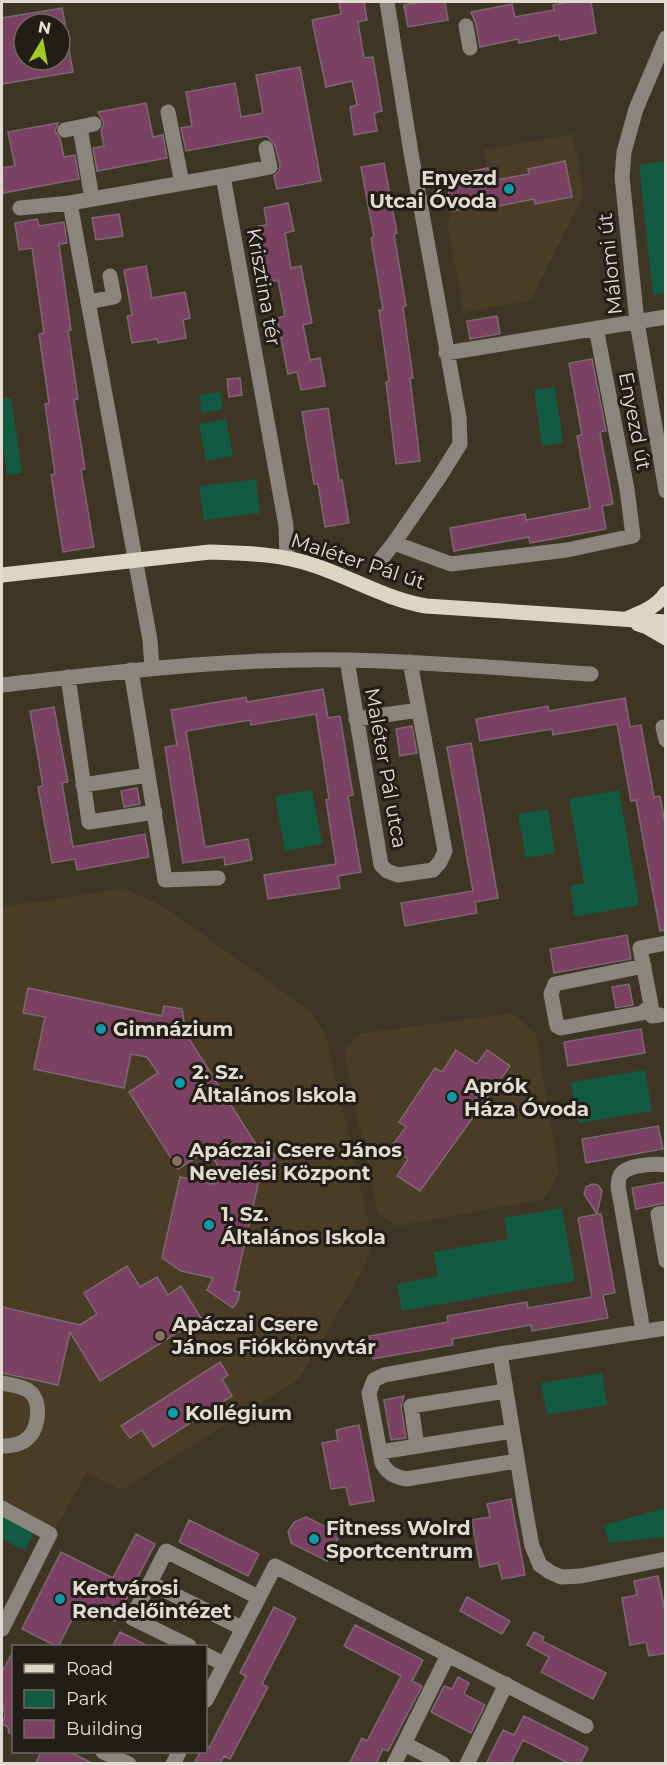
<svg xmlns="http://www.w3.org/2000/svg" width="667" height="1765" font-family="Montserrat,sans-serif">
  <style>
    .built { fill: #4a3c25 }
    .green { fill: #125a41 }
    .building { fill: #7b4163; stroke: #7d6873; stroke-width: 1.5 }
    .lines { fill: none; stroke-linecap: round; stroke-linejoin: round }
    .minor { stroke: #8a857d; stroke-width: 15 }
    .major { stroke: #ded4c2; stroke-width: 15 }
    .culture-dot { fill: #0f9aa8; stroke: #221d16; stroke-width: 2 }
    .education-dot { fill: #8d6e63; stroke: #221d16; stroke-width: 2 }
    .labels { text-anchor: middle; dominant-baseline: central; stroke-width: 6; stroke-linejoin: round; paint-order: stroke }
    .poi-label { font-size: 20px; font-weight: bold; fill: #e2dbd1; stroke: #221d16; text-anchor: start }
    .street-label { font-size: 20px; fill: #e2dbd1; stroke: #221d16 }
  </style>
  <rect width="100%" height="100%" fill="#3f3524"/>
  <path class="built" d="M573,134L584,195L530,301L464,312L447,225L452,211L446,176L487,168L484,150Z
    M124,888L164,907L310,1011L326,1035L369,1225L370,1249L363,1270L299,1379L121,1490L87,1472L55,1530L2,1501V906L51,900Z
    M512,1013L536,1034L559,1172L544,1199L398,1226L378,1214L344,1052L358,1034Z"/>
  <path class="green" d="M665,161V293L653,295L639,165Z
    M555,387L563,443L542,446L534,390Z
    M220,392L223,409L202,413L199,395Z
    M11,398L22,473L7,475L2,439V399Z
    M226,419L233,456L206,461L199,424Z
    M256,479L260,513L204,520L199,486Z
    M312,790L322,844L285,851L275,796Z
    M619,790L639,905L575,917L570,886L584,883L569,799Z
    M548,809L555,853L526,858L518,814Z
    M645,1070L652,1111L578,1123L571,1082Z
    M562,1208L575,1281L402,1311L397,1284L438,1276L433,1252L508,1239L504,1218Z
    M602,1373L607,1405L547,1415L541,1383Z
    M665,1508V1537L609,1543L604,1525Z
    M2,1513L35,1530L25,1551L2,1539Z"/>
  <path class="building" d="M339,2H364L367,20L358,22L364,58L373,57L382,111L374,113L377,131L354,135L350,107L357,105L352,81L326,87L312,20L341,14Z
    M420,2H445L448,20L408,27L404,5Z
    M569,2H591L596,33L560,40L559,35L519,43L518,39L480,47L476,24L471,12L512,4L515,17L554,10L553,5Z
    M62,8L65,24H24V60H60V32L66,31L73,72L2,84V18Z
    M300,67L321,181L277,189L274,176L279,171L280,165L275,145L267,136L186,151L181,128L192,126L186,92L235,83L241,117L263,113L256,75Z
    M146,103L153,137L163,135L167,158L97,171L93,148L104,146L101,131L104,123L98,112Z
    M58,123L55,131L60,138L64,157L75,155L79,179L3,193L2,168L15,166L8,132Z
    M565,161L572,197L535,204L534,199L494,207L493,203L452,211L446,176L488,168L490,181L529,174L528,169Z
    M384,163L397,233L394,234L406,306L403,307L413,378H410L420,461L396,464L386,382L389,381L379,310H383L371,238L374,237L361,167Z
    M288,203L294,231L285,233L291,268L301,266L312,323L303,325L310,360L320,358L325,386L301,390L297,372L288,374L277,318L285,316L278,280L269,282L259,226L267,225L264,208Z
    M119,214L123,236L96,240L92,218Z
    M37,219L39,226L64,222L67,243L59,244L71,330H68L78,399L74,400L85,469L81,470L94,547L63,552L51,475L55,474L45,404L49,403L39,334L44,333L32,248L19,250L15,223Z
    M146,266L152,298L185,292L190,318L183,320L186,338L158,343L157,339L132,343L127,316L132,315L124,270Z
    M497,316L500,334L470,339L467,321Z
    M592,359L606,431L600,432L613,504L602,506L606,529L530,543L529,537L454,551L450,528L525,514L526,520L590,508L577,436L582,435L569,363Z
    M240,378L242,395L229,397L227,379Z
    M328,408L339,480H342L349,523L325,527L318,484H314L302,412Z
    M323,689L328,718L340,716L353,795L348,796L361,872L338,876L340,888L268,899L264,875L336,864L326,800L329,799L316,714L251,725L250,720L186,731L205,847L248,839L252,860L225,865L224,857L183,863L165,747L177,745L171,710L246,697L247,702Z
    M625,698L630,727L641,725L654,797L660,796L666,828V930L660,931L636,800L631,801L617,724L553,735L552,729L480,741L476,719L548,706L549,711Z
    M54,707L68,782L62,783L73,847L145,834L149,857L77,870L75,859L52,863L38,787L43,786L30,711Z
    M412,726L417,753L400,756L396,729Z
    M471,743L498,898L475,902L477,913L405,926L401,903L473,891L447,747Z
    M137,788L140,804L124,807L121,791Z
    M627,935L631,959L554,973L550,949Z
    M629,984L633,1005L616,1008L612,987Z
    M28,988L162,1016L164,1006L182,1009L186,1034L257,1146L265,1141L275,1156L271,1174L261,1171L234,1291L240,1292L238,1300L233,1308L207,1290L213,1278L181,1271L162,1258L180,1177L214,1184L218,1166L208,1150L178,1169L129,1092L158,1073L147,1057L131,1054L124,1088L34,1069L45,1017L23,1013Z
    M641,1029L645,1053L568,1066L564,1042Z
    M456,1050L477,1064L487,1050L510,1066L420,1191L397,1176L408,1159L391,1147L406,1127L399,1122L435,1068L442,1072Z
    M658,1126L663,1149L586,1163L582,1139Z
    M666,1182V1203L636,1209L632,1188Z
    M592,1184L598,1185L602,1191L597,1214H601L615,1293L603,1295L608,1318L532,1331L531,1325L452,1339L453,1345L373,1359L369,1336L448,1322L447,1316L527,1302L528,1308L592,1297L578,1218L597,1214L584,1194L586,1187Z
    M127,1266L140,1287L157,1277L168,1295L181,1286L201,1318L100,1381L70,1332L58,1385L2,1373V1307L80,1325L97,1314L84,1293Z
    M220,1362L228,1375L222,1379L232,1396L153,1447L142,1430L130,1438L121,1426Z
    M404,1396L401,1407L406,1438L391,1440L384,1400Z
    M359,1425L374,1501L350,1505L346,1487L331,1489L322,1443L338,1440L336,1430Z
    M511,1499L525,1575L502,1579L498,1563L480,1567L472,1520L490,1517L487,1504Z
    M306,1517L340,1534L327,1561L291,1543L288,1532L294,1522Z
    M189,1520L259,1554L248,1576L179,1542Z
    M136,1534L155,1544L115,1621L81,1602L58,1647L22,1629L61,1552L113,1578Z
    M658,1576L666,1616V1653L649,1656L646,1642L630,1645L622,1598L637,1595L634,1581Z
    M467,1597L510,1621L502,1634L460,1611Z
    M274,1607L296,1618L262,1684L268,1687L230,1759L224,1756L220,1764H194L200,1752H206V1746L209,1748L246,1676L240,1673Z
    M355,1625L423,1660L412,1681L422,1686L388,1751L383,1749L376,1764H349L362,1738L367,1741L401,1676L344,1646Z
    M120,1632L150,1647H112Z
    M534,1632L544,1637L542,1641L606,1673L593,1699L541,1672L549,1657L527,1645Z
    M14,1650V1733H9L8,1727L2,1724L5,1715L2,1702V1672Z
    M458,1677L469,1683L464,1694L485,1705L471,1733L431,1712L444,1686L452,1689Z
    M524,1716L588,1748L580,1764H570L523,1740L511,1764H486L503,1730L514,1735Z
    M41,1752H70L94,1764H35Z"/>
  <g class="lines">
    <path class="minor" d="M387,2L411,153L459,417L460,444L440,476L394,543L451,564L567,550L633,536L627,489L596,328
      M466,26L470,48
      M666,38L636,109L624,152L622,177L637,322L666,491
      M168,112L182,183
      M80,127L92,199
      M65,130L94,124
      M223,176L270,167L266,148
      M20,208L70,203
      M88,302L114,297L110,276
      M446,353L666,317
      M378,563L394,543
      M347,660L381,865L387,871L398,875L433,870L440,862L445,851L410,662
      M152,668L150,640L70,203L223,176L286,526L287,558
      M131,670L165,880L218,878
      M68,677L89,822L155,812
      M2,685C117,672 234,657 350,660C431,662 511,669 591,674
      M356,719L419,710
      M663,727L666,740
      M83,785L148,775
      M644,966L555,984L551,994L557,1026L561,1028L642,1013L651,1005L640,948L666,943
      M651,1005L652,1016L660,1015
      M666,1213L658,1214L666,1261
      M643,1331L618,1186C619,1182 618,1179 620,1176C624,1165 655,1163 666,1165
      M500,1354L526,1513L532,1546L540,1565L550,1572L561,1577L581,1576L666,1559
      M2,1383C10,1385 22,1386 29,1391C42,1400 39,1429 28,1438C21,1445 11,1446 2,1446
      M417,1446L411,1406L506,1391
      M380,1452L512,1431
      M517,1461L406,1479C394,1476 388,1474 382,1463L369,1393L374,1380L384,1375L500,1354L666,1328
      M2,1508L50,1534L2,1629
      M150,1583L242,1628
      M189,1646L132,1618L166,1551L258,1597
      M206,1655L224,1664
      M206,1700L275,1566L586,1726
      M405,1744L443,1764
      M103,1752L129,1764
      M173,1764L179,1752
      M394,1764L448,1655
      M467,1764L506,1684"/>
    <path class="major" d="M2,575L210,552C246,553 283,554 316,566C354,579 386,599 426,606L666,622
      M626,619C641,613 657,607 666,593
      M638,624L647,627L666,638"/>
  </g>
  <g class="culture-dot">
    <circle cx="509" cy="189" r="6"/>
    <circle cx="101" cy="1029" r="6"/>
    <circle cx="180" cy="1083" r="6"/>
    <circle cx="452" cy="1097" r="6"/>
    <circle cx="209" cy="1225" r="6"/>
    <circle cx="173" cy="1413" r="6"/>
    <circle cx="314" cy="1539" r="6"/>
    <circle cx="60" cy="1599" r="6"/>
  </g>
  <g class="education-dot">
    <circle cx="177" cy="1161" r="6"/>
    <circle cx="160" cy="1336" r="6"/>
  </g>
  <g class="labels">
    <g class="poi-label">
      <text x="497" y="178" text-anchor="end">Enyezd<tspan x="497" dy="23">Utcai Óvoda</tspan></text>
      <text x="113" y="1029">Gimnázium</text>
      <text x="192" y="1072">2. Sz.<tspan x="192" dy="23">Általános Iskola</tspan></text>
      <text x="464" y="1086">Aprók<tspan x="464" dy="23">Háza Óvoda</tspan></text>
      <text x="189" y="1150">Apáczai Csere János<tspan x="189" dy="23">Nevelési Központ</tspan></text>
      <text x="221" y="1214">1. Sz.<tspan x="221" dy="23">Általános Iskola</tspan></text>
      <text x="172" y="1324">Apáczai Csere<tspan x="172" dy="23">János Fiókkönyvtár</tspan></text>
      <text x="185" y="1413">Kollégium</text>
      <text x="326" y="1528">Fitness Wolrd<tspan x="326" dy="23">Sportcentrum</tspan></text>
      <text x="72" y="1588">Kertvárosi<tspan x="72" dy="23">Rendelőintézet</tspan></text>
    </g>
    <g class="street-label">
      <text transform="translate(610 264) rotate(-96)">Málomi út</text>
      <text transform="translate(264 287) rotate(80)">Krisztina tér</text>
      <text transform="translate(635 421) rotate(79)">Enyezd út</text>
      <text transform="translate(358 561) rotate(18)">Maléter Pál út</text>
      <text transform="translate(386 768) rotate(80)">Maléter Pál utca</text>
    </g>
  </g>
  <rect width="667" height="1765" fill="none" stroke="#e2dbd1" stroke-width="6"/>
  <rect x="12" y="1645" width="195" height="108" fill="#221d16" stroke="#6f6961" stroke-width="1.5"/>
  <rect x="24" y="1664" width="30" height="9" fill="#ded4c2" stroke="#6f6961" stroke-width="1.5"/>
  <text x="66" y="1675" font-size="18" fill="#e2dbd1">Road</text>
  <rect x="24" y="1690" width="30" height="18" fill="#125a41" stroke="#6f6961" stroke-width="1.5"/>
  <text x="66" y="1705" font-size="18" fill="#e2dbd1">Park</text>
  <rect x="24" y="1720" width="30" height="18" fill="#7b4163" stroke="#6f6961" stroke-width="1.5"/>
  <text x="66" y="1735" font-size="18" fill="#e2dbd1">Building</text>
  <g transform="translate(42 42) rotate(10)"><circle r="28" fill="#221d16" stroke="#6f6961" stroke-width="1.5"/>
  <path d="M0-4.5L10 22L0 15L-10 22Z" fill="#a5c824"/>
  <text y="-9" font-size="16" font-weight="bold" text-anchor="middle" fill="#e2dbd1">N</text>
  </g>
</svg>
